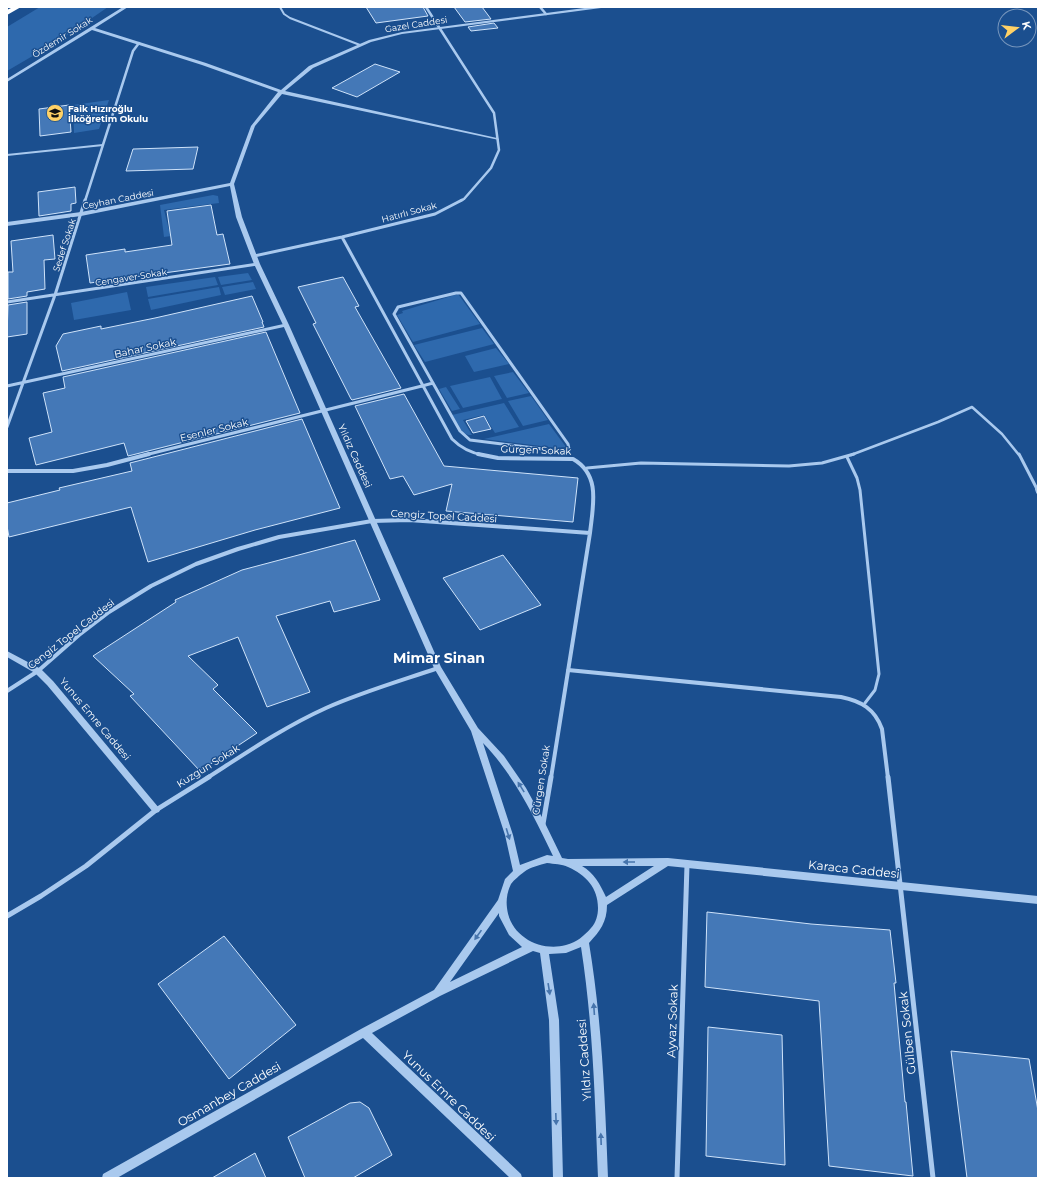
<svg xmlns="http://www.w3.org/2000/svg" width="1045" height="1185" font-family="Montserrat,sans-serif">
  <style>
    .green { fill: #2e69ad }
    .building { fill: #4478b7; stroke: #cfe3fa }
    .lines { fill: none; stroke-linecap: round; stroke-linejoin: round }
    .service-far2 { stroke: #a9c9ee; stroke-width: 2 }
    .service-far1 { stroke: #a9c9ee; stroke-width: 2.5 }
    .service { stroke: #a9c9ee; stroke-width: 3 }
    .pedestrian { stroke: #a9c9ee; stroke-width: 3 }
    .minor-far3 { stroke: #a9c9ee; stroke-width: 2.5 }
    .minor-far2 { stroke: #a9c9ee; stroke-width: 3 }
    .minor-far1 { stroke: #a9c9ee; stroke-width: 4 }
    .minor { stroke: #a9c9ee; stroke-width: 5 }
    .tertiary { fill: #a9c9ee; fill-rule: evenodd }
    .motorway { fill: #fff; fill-rule: evenodd }
    .oneway { fill: #4674ac }
    .labels { text-anchor: middle; dominant-baseline: central; stroke-width: 3; stroke-linejoin: round; paint-order: stroke }
    .far-street-label { font-size: 9px; fill: #fff; stroke: #1b4f8f }
    .far-poi-label { font-size: 9px; font-weight: bold; fill: #fff; stroke: #1b4f8f; text-anchor: start }
    .street-label { font-size: 10px; fill: #fff; stroke: #1b4f8f }
    .near-street-label { font-size: 12px; fill: #fff; stroke: #1b4f8f }
    .district-label { font-size: 14px; font-weight: bold; fill: #fff; stroke: #1b4f8f }
  </style>
  <rect width="100%" height="100%" fill="#1b4f8f"/>
  <path class="green" d="M40,7H108L60,40L7,71V27Z
    M109,100L99,129L74,133L73,105Z
    M213,195L218,196L219,203L164,210L169,230L212,224L213,230L164,237L160,205Z
    M248,273L252,280L221,285L218,277Z
    M215,277L218,285L148,297L146,287Z
    M253,282L256,289L225,295L222,287Z
    M219,287L221,295L151,310L148,299Z
    M127,292L131,310L74,320L71,303Z
    M458,294L480,324L413,342L397,315L403,313L402,311Z
    M482,328L494,344L425,362L414,345Z
    M496,348L509,364L474,372L465,356Z
    M513,372L529,393L507,398L494,376Z
    M490,377L502,399L463,408L450,386Z
    M446,387L460,409L452,411L439,389Z
    M531,396L548,420L523,426L508,401Z
    M504,403L519,427L495,433L484,415L463,420L472,435C461,436 457,423 452,415Z
    M549,424L566,447L557,448L484,439Z"/>
  <path class="building" d="M366,7H423L428,16L376,23Z
    M454,7H482L491,19L465,22Z
    M494,23L498,28L471,31L468,27Z
    M375,64L400,72L357,97L332,88Z
    M69,105L71,132L40,136L39,109Z
    M198,147L193,169L126,171L133,149Z
    M75,187L76,203L71,204V211L39,216L38,192Z
    M211,205L217,235L223,234L230,264L90,283L86,255L125,249V252L172,245L167,211Z
    M53,235L55,259L44,260L45,289L27,292V296L8,299V272H13L11,241Z
    M343,277L359,306L355,307L401,388L352,400L351,399L313,324L316,323L298,287Z
    M252,296L263,322H262L264,327L62,371L56,346L63,334L101,326V329L155,318Z
    M27,302V334L7,337L8,305Z
    M266,332L300,413L128,456L124,443L36,465L29,438L52,432L43,393L65,388L63,377Z
    M404,394L444,466L578,478L573,522L446,511L452,484L414,495L403,476L390,479L355,406Z
    M484,416L491,429L473,433L466,421Z
    M302,419L340,508L255,530L148,562L131,507L9,537L7,526V503L60,490L59,488L132,471L130,463Z
    M355,540L380,600L334,612L330,601L276,616L310,692L267,707L238,637L188,656L218,685L213,689L257,733L200,771L130,696L134,694L93,656L176,602L175,600L242,570Z
    M503,555L541,605L480,630L443,578Z
    M707,912L811,924L890,930L896,983H894L905,1102H906L913,1176L829,1166L819,1001L705,987Z
    M224,936L296,1025L229,1079L158,984Z
    M708,1027L782,1035L785,1165L706,1156Z
    M951,1051L1029,1059L1038,1111V1178H967Z
    M360,1102L369,1108L392,1155L353,1178H305L288,1137L350,1103Z
    M255,1153L266,1178H212Z"/>
  <g class="lines">
    <path class="service-far2" d="M280,7L284,14L290,18L360,45
      M7,155L103,145"/>
    <path class="service-far1" d="M851,455L938,422L972,407L1002,434L1019,455"/>
    <path class="service" d="M1019,454L1037,489
      M847,457L857,478L860,490L879,674L875,690L865,703
      M587,468L641,463L789,466L822,463L854,454"/>
    <path class="pedestrian" d="M456,293H461L568,444L569,449L563,451L551,450L470,440L460,431L394,314L398,307Z
      M422,386L433,383"/>
    <path class="minor-far3" d="M426,7L494,113L499,150L491,168L464,199L460,201
      M540,7L546,14
      M85,201L133,51L139,43"/>
    <path class="minor-far2" d="M342,237L452,439C461,448 471,453 483,455
      M254,256L342,237L435,214L462,200
      M7,302L257,264
      M7,386L286,325
      M7,427L55,295L85,200
      M145,455L422,386"/>
    <path class="minor-far1" d="M478,454L498,458L573,459C601,475 593,505 590,533L551,778
      M7,471H73L107,465L149,454
      M1037,489L1038,492
      M568,670L841,697C861,701 875,709 882,729L888,778
      M7,691L38,671L79,635L109,612L151,586L196,564L238,549L279,537L372,521L409,520L590,533
      M207,778C246,753 284,727 326,708C362,692 400,681 438,668"/>
    <path class="minor" d="M888,777L933,1178
      M543,824L551,777
      M7,916L41,896L86,866L156,810L209,777
      M677,1178L687,865"/>
    <path class="tertiary" d="M123,7H128L95,28L206,63L281,90L309,66L369,40L402,32L592,7H603L601,8L402,34L371,42L313,68L285,91L497,138L499,139V140L282,94L255,126L234,184L242,217L260,264L289,325L441,667L478,728L504,756L526,788L544,821L562,858L568,859L668,858L1038,896V904L668,866L607,905C607,922 600,931 589,943C602,1021 605,1099 608,1178H598C595,1101 593,1023 581,947L566,953L549,954L559,1020L563,1178H553L549,1020L540,953L533,951L440,996L372,1033L521,1174L522,1178H510L363,1038L117,1178H102L103,1174L361,1029L434,990L498,900L505,879L513,871L505,835L471,731L434,668L283,325L254,264L236,217L230,186L81,216L7,226V222L81,212L230,183L251,126L278,92L202,65L92,30L7,82V79ZM483,743C514,775 534,816 553,856L547,855L520,865L513,835ZM547,863C554,864 562,864 568,867C586,875 598,888 598,908C598,915 596,923 591,928C584,936 577,942 566,945C540,952 510,936 507,908C506,900 507,892 511,884C514,880 520,875 524,872C530,867 540,865 547,863ZM582,866H654L606,897C600,884 594,873 582,866ZM499,913V916L509,935L522,947L450,982Z
      M7,651L41,669L53,681L159,808L160,810L159,812L156,813L153,812L47,685L35,673L7,657Z"/>
    <path class="motorway" d="M13,7H21L7,15V10Z"/>
  </g>
  <defs><path id="oneway-solid" d="M-6-.8H1V-3.2L6.5 0L1 3.2V.8H-6Z"/></defs>
  <g class="oneway">
    <use href="#oneway-solid" transform="translate(521 787) rotate(-122)"/>
    <use href="#oneway-solid" transform="translate(508 834) rotate(73)"/>
    <use href="#oneway-solid" transform="translate(629 862) rotate(-180)"/>
    <use href="#oneway-solid" transform="translate(478 935) rotate(125)"/>
    <use href="#oneway-solid" transform="translate(549 989) rotate(81)"/>
    <use href="#oneway-solid" transform="translate(594 1009) rotate(-94)"/>
    <use href="#oneway-solid" transform="translate(556 1119) rotate(88)"/>
    <use href="#oneway-solid" transform="translate(601 1139) rotate(-92)"/>
  </g>
  <defs>
    <symbol id="school-disc" viewBox="-11 -11 22 22"><circle r="9.5" fill="#ffd166" stroke="#1b4f8f"/><path d="M0-5L7-2L0 1L-7-2ZM-4 1L0 2.5L4 1V4Q0 6-4 4Z" fill="#111"/></symbol>
  </defs>
  <g fill-rule="evenodd">
    <use href="#school-disc" x="45" y="103" width="20" height="20"/>
  </g>
  <g class="labels">
    <g class="far-street-label">
      <text transform="translate(416 24) rotate(-9)">Gazel Caddesi</text>
      <text transform="translate(62 37) rotate(-32)">Özdemir Sokak</text>
      <text transform="translate(118 199) rotate(-11)">Ceyhan Caddesi</text>
      <text transform="translate(409 212) rotate(-15)">Hatırlı Sokak</text>
      <text transform="translate(64 245) rotate(-72)">Sedef Sokak</text>
      <text transform="translate(131 277) rotate(-9)">Cengaver Sokak</text>
    </g>
    <g class="far-poi-label">
      <text x="68" y="108">Faik Hızıroğlu<tspan x="68" dy="10">İlköğretim Okulu</tspan></text>
    </g>
    <g class="street-label">
      <text transform="translate(145 348) rotate(-12)">Bahar Sokak</text>
      <text transform="translate(214 430) rotate(-14)">Esenler Sokak</text>
      <text transform="translate(536 450) rotate(2)">Gürgen Sokak</text>
      <text transform="translate(355 456) rotate(66)">Yıldız Caddesi</text>
      <text transform="translate(444 516) rotate(3)">Cengiz Topel Caddesi</text>
      <text transform="translate(71 634) rotate(-38)">Cengiz Topel Caddesi</text>
      <text transform="translate(95 719) rotate(50)">Yunus Emre Caddesi</text>
      <text transform="translate(208 766) rotate(-32)">Kuzgun Sokak</text>
      <text transform="translate(541 780) rotate(-81)">Gürgen Sokak</text>
    </g>
    <g class="near-street-label">
      <text transform="translate(854 869) rotate(6)">Karaca Caddesi</text>
      <text transform="translate(672 1021) rotate(-88)">Ayvaz Sokak</text>
      <text transform="translate(907 1033) rotate(-96)">Gülben Sokak</text>
      <text transform="translate(584 1060) rotate(-94)">Yıldız Caddesi</text>
      <text transform="translate(229 1094) rotate(-30)">Osmanbey Caddesi</text>
      <text transform="translate(449 1096) rotate(44)">Yunus Emre Caddesi</text>
    </g>
    <g class="district-label">
      <text x="439" y="658">Mimar Sinan</text>
    </g>
  </g>
  <rect width="1045" height="1185" fill="none" stroke="#ffffff" stroke-width="16"/>
  <g transform="translate(1017 28) rotate(75)"><circle r="19" fill="#1b4f8f" stroke="#7695bc"/>
  <path d="M0-3L7 15L0 10L-7 15Z" fill="#ffd166"/>
  <text y="-6" font-size="11" font-weight="bold" text-anchor="middle" fill="#ffffff">K</text>
  </g>
</svg>
